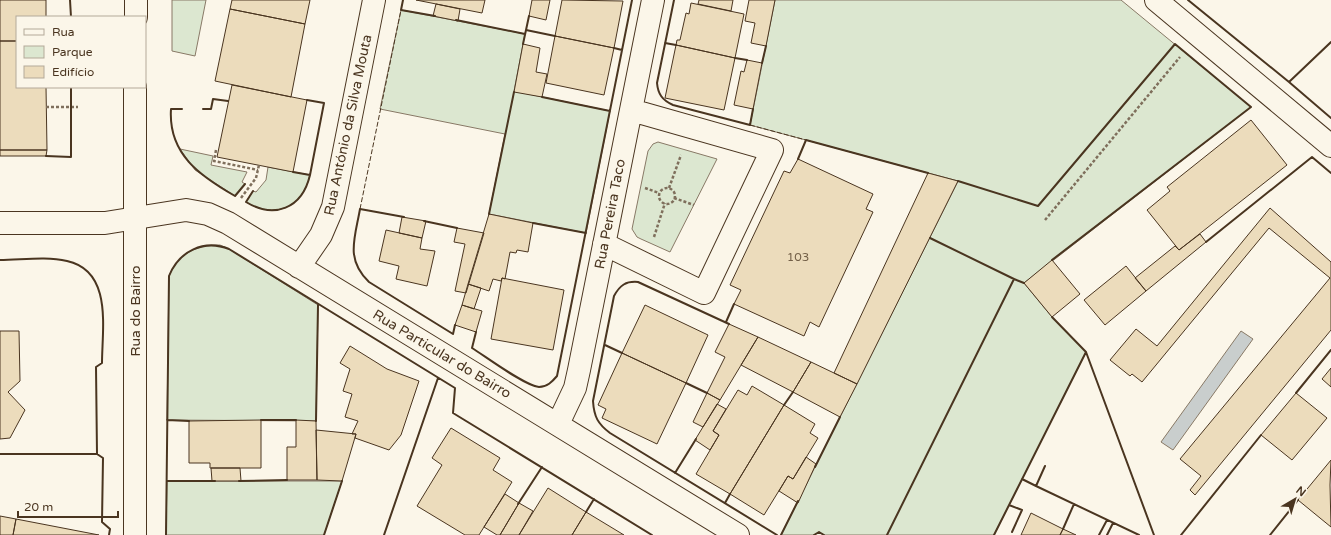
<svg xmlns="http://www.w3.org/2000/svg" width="1331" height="535" font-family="'Varela Round',sans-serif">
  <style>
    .green { fill: #dce7d0; stroke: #887966 }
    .water { fill: #c9cecd; stroke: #887966 }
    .building { fill: #ecdcbc; stroke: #4a3520 }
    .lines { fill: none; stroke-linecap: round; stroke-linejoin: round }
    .minor-casing { stroke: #4a3520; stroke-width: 24 }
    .tertiary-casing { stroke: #4a3520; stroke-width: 24 }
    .path { stroke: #7f6f5c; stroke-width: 2.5; stroke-dasharray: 3 2; stroke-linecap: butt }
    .minor { stroke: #fbf6e9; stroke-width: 22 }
    .tertiary { stroke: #fbf6e9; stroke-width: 22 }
    .fence { stroke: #4a3520; stroke-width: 1; stroke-dasharray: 5 2; stroke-linecap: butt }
    .wall { stroke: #4a3520; stroke-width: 2 }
    .labels { text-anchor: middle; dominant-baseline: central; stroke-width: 3; stroke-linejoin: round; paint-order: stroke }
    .number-label { font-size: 12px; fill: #725f47 }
    .street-label { font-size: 14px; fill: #4a3520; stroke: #fbf6e9 }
  </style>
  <rect width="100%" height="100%" fill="#fbf6e9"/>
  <path class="green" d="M172,0H206L195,56L172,51Z
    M775,0H1121L1251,107L1024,283L1052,317L1086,352L994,535H824L819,532L814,535H781L958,181L750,125Z
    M401,10L525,34L514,91L610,111L586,233L489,214L505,134L380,109Z
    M658,142L717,159L670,252L641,239L637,237L632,229L648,151L653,144Z
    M180,149L213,156L211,165L247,172L242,182L245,184L235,196L195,170Z
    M268,167L310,175C302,209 274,219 246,202L253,191L256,192L266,180Z
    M220,245L229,249L318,305L316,421L167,420L169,276C179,253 196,245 220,245Z
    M167,481H342L324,535H166Z"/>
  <path class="water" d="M1241,331L1253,339L1173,450L1161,442Z"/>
  <path class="building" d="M0,0H46V17H17V41H0Z
    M232,0H310L305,24L230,9Z
    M416,0H485L482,13Z
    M532,0H550L546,20L529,16Z
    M562,0L623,1L614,48L555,36Z
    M699,0H733L731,11L698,4Z
    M749,0H775L766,46L751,43L755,23L745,21Z
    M691,3L744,14L735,58L676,45L677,40H680L686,13L689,14Z
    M436,4L460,9L458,21L433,16Z
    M230,9L305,24L291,97L215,81Z
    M555,36L614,48L604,95L546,83Z
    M0,41H17V87H46L47,150H0Z
    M523,44L540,48L536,72L547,74L542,97L514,92Z
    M676,45L735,58L724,110L665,98Z
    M747,60L762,63L753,109L734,105L741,71L744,72Z
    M232,85L307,100L293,172L217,157Z
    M1251,120L1287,165L1179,250L1147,210L1170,191L1167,187Z
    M0,150H47L46,156H0Z
    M798,159L873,194L866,209L873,212L819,327L810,322L804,336L734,304L741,290L730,285L784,171L790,173Z
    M928,173L958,181L857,384L834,373Z
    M1270,208L1331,262V330L1195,495L1190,490L1201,476L1180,459L1330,278L1269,228L1142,382L1132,374L1130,376L1110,360L1136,329L1157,346Z
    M489,214L533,223L528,252L517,250L516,253L510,252L505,279L502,278L501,281L493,279L489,291L468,284Z
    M402,217L426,221L422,238L399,233Z
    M457,228L484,233L466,293L455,291L465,244L454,242Z
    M386,230L422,238L420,249L435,251L427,286L396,279L399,266L379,261Z
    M1200,234L1206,242L1146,291L1135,278L1175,246L1179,250Z
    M1052,260L1080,294L1052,317L1024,283Z
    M1126,266L1146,291L1105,325L1084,300Z
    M502,278L564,290L553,350L491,339Z
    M468,284L481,288L474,309L462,305Z
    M462,305L482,311L476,332L455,325Z
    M645,305L708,335L686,383L622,353Z
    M729,324L758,337L720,400L707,393L725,357L715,352Z
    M0,331H19L20,381L8,392L25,410L10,438L0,439Z
    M758,337L811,362L793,392L741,365Z
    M350,346L387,369L419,381L401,435L389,450L355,438L356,434H352L358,421L345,417L352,394L343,391L350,369L340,363Z
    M622,353L686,383L657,444L602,418L606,409L598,405Z
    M811,362L857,384L840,417L793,392Z
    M1331,368V387L1322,379Z
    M752,386L784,405L730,494L696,474L719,435L713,431L738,390L747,395Z
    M707,393L720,400L703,427L693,422Z
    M1296,393L1327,418L1292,460L1261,435Z
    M717,404L726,409L713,431L719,435L710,450L695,440Z
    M784,405L815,424L810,433L818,438L793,479L788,476L764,515L730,494Z
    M261,420V468H210V463H189V421Z
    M296,420L316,421L317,480H287V447H296Z
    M451,428L500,458L493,470L512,482L479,535H465L417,506L442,465L432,458Z
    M316,430L356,434L342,481L317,480Z
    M806,457L816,464L798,503L779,491L788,476L793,479Z
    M1331,460L1330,485L1331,527L1298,500Z
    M211,468H240L241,481H212Z
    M548,488L586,512L572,535H519Z
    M505,494L519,503L500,535H497L484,527Z
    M519,503L533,511L519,535H500Z
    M586,512L624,535H572Z
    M1031,513L1063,529L1060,535H1021Z
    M0,516L16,519L13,535H0Z
    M16,519L99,535H13Z
    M1063,529L1076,535H1060Z"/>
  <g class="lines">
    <defs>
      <path id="minor" d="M1156,0L1331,146
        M0,223H105L186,210L208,214L228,223L738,535
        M604,244L704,293L772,150L631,110
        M299,267L321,235L333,207L374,0
        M558,424L575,388L579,370L653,0"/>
      <path id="tertiary" d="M136,17V0
        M135,535V87"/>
    </defs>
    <use href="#minor" class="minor-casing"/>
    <use href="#tertiary" class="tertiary-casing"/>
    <path class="path" d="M46,107H78
      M216,150L214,161L258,170
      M645,188L659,193
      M669,188L681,155
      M659 196a8 8 0 1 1 16 0a8 8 0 1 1-16 0Z
      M241,198L256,178L259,165
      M674,198L694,205
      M1045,220L1180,57
      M654,237L665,203"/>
    <use href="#minor" class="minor"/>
    <use href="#tertiary" class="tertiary"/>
    <path class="fence" d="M750,125L806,140
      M360,209L401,10"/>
    <path class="wall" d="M70,0L71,17
      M403,0L401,10L435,16
      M674,0L657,83C658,94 662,100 673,105L750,125L753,109
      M1188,0L1289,82
      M456,20L525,34
      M526,30L555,36
      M1331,42L1289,82L1331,118
      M665,43L676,45
      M523,44L529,16
      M614,48L622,50
      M735,58L747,60
      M762,63L766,46
      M542,97L610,111
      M307,100L324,103L310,175
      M182,109H171C168,154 200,176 235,196L245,184
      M203,109H211L213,99L228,101
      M46,156L71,157V87
      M798,159L806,140L928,173
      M958,181L1038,206L1175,44L1251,107L1052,260
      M253,191L246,202C274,219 302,209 310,175L293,172
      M489,214L514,92
      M404,217L360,209C355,238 345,259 369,282L453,334L455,325
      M424,221L457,228
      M533,223L586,233
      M1206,242L1312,157L1331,173
      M0,260C21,260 46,256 67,261C113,271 102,329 102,363L96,367L97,454L103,458L102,522L110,529L109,535
      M1014,279L1024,283
      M726,322L734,304
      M729,324L638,282C626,281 620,285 614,296L593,401C594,417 598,424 610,433L777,535
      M476,332L472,348C485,356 525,386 539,387C547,387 552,382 557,376L632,0
      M605,345L622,353
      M1086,352L1154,535
      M686,383L707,393
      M1296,393L1331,350
      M784,405L793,392
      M167,420L189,421
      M261,420H296
      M316,421L318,305
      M0,454H97
      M815,467L840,417
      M675,473L696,439
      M1022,479L1036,486L1045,466
      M167,481H215
      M239,481L287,480
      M1036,486L1139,535
      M725,503L730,494
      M518,504L542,467
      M1009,505L1022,510L1012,532
      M586,512L594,499
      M1063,529L1074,504
      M166,535L169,276C179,251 204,239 229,249L455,388L453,413L652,535
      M324,535L342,481
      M384,535L438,378
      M781,535L798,501
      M814,535L819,532L824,535
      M887,535L1014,279L930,238
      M994,535L1086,352L1052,317
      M1099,535L1107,520
      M1107,535L1113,523
      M1181,535L1261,435
      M1270,535L1298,500"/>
  </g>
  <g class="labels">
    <g class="number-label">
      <text x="798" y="257">103</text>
    </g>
    <g class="street-label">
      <text transform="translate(348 125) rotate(-78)">Rua António da Silva Mouta</text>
      <text transform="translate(610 214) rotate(-79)">Rua Pereira Taco</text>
      <text transform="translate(135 311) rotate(-90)">Rua do Bairro</text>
      <text transform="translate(442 354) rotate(31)">Rua Particular do Bairro</text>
    </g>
  </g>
  <rect x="16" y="16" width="130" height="72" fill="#fbf6e9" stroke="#b4a999"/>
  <rect x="24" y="29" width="20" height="6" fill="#fbf6e9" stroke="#b4a999"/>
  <text x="52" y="36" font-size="12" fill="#4a3520">Rua</text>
  <rect x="24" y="46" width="20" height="12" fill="#dce7d0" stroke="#b4a999"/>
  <text x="52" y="56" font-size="12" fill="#4a3520">Parque</text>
  <rect x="24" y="66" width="20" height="12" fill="#ecdcbc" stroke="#b4a999"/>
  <text x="52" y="76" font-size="12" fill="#4a3520">Edifício</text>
  <g transform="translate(1295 499) rotate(38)" stroke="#fbf6e9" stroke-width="3" paint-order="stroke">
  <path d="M0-3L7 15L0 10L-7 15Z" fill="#4a3520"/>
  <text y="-6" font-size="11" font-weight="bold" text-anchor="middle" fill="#4a3520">N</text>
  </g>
  <path d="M18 511v6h100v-6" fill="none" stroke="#4a3520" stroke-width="2"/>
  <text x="24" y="511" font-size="12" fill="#4a3520" stroke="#fbf6e9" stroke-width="3" paint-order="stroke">20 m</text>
</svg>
